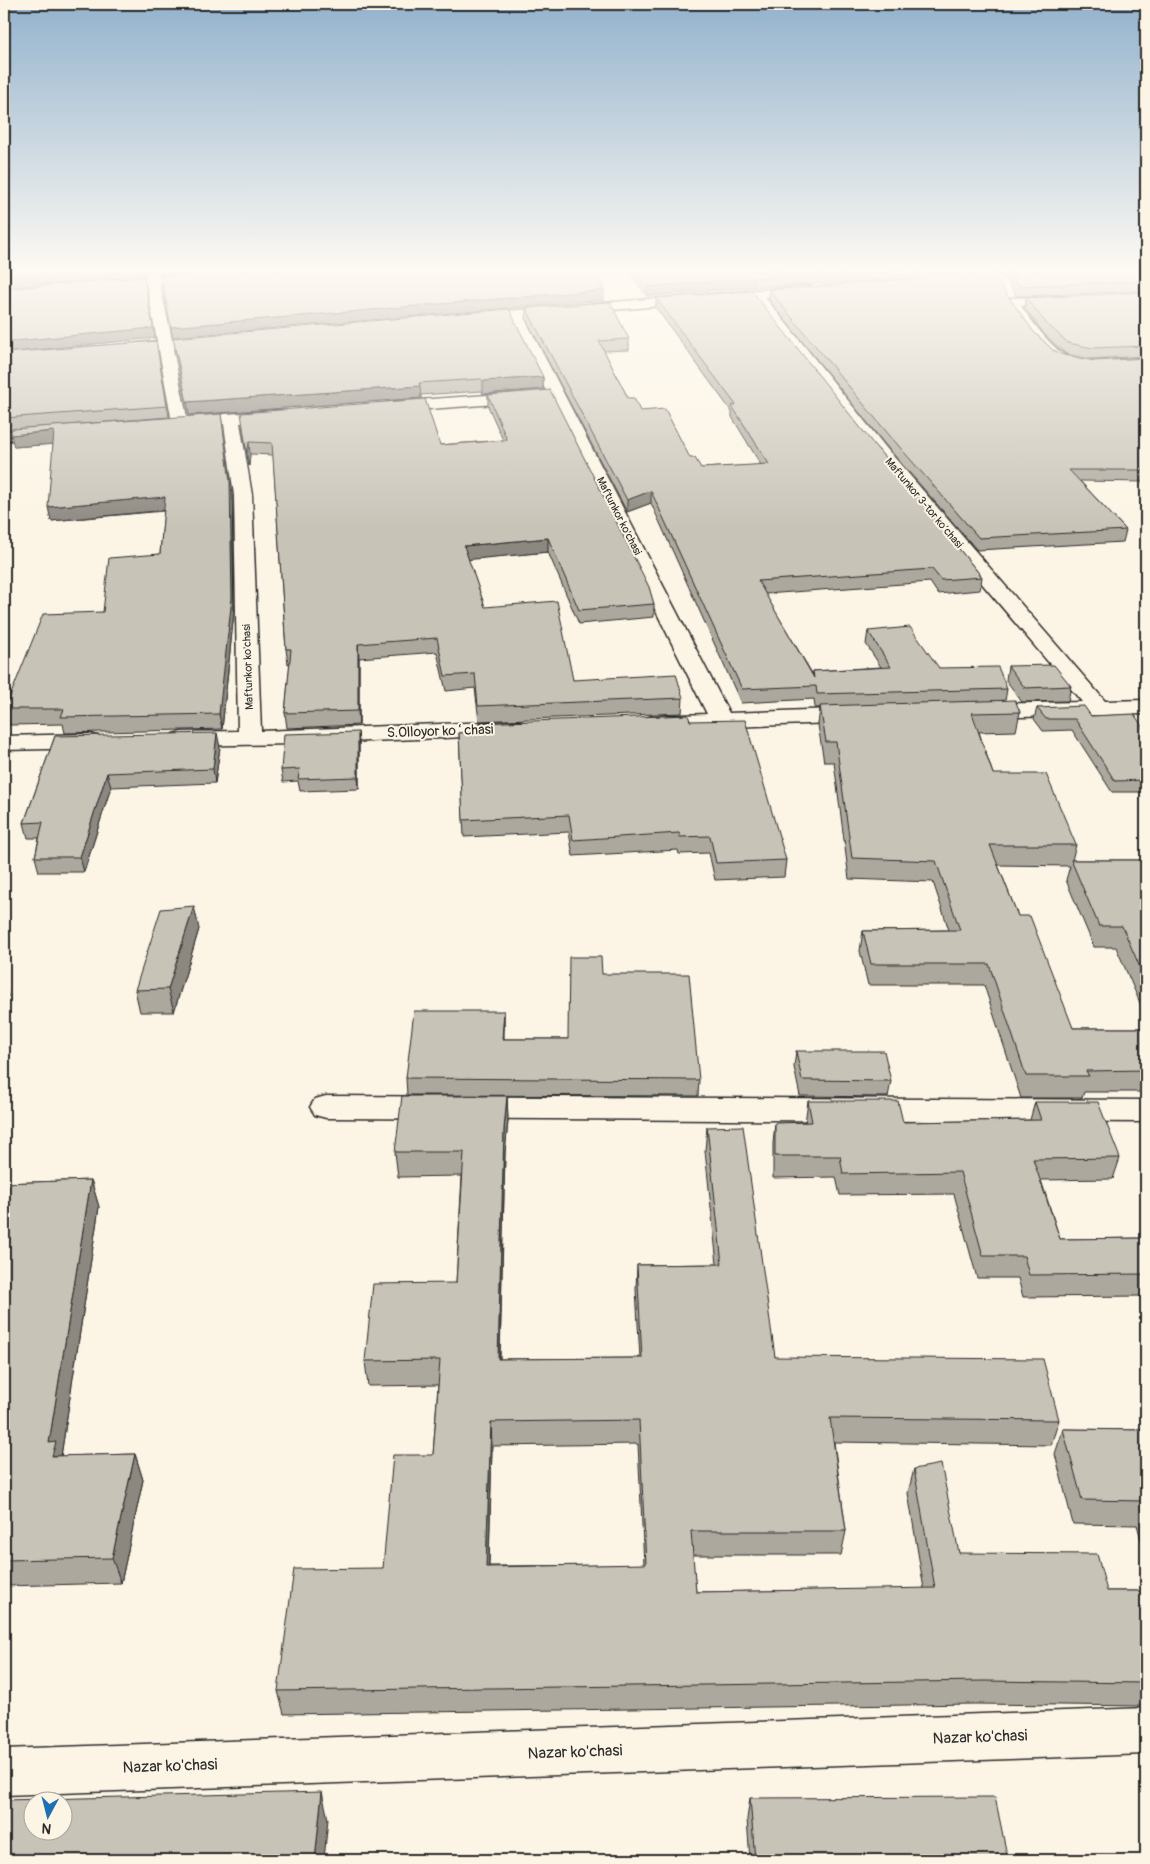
<svg xmlns="http://www.w3.org/2000/svg" width="1150" height="1864" font-family="Pangolin,sans-serif">
  <style>
    .lines { fill: none; stroke-linecap: round; stroke-linejoin: round }
    .street-casing { stroke: #2b2b2b; stroke-width: 3 }
    .street { fill: #fcf5e5; fill-rule: evenodd }
    .wall { fill: #aca89d; stroke: #2b2b2b; fill-rule: evenodd }
    .shaded-wall { fill: #8c8880; stroke: #2b2b2b }
    .building { fill: #c8c3b7; stroke: #2b2b2b; fill-rule: evenodd }
    .labels { text-anchor: middle; dominant-baseline: central; stroke-width: 4; stroke-linejoin: round; paint-order: stroke }
    .far-street-label { font-size: 11px; fill: #2b2b2b; stroke: #fcf5e5 }
    .street-label { font-size: 14px; fill: #2b2b2b; stroke: #fcf5e5 }
    .near-street-label { font-size: 16px; fill: #2b2b2b; stroke: #fcf5e5 }
  </style>
  <rect width="100%" height="100%" fill="#fcf5e5"/>
  <filter id="ink" filterUnits="userSpaceOnUse"><feTurbulence type="fractalNoise" baseFrequency=".02" numOctaves="2"/><feDisplacementMap in="SourceGraphic" scale="10" xChannelSelector="R" yChannelSelector="G"/><feConvolveMatrix kernelMatrix="1 2 1 2 8 2 1 2 1" color-interpolation-filters="sRGB"/></filter>
  <g filter="url(#ink)">
    <g class="lines">
      <defs>
        <path id="street" d="M145,270H157L159,276L198,273L205,277L198,281L160,284L172,340L212,337L217,338L219,341L217,344L212,345L173,349L187,417L279,410L285,412L287,415L285,418L279,420L240,423L252,495L261,731L518,721L526,723L529,728L526,733L518,735L297,744L181,746L173,744L169,739L173,734L181,732L238,731L234,495L224,424L185,427L174,425L172,422L159,350L120,353L115,352L113,349L115,346L120,345L157,341L147,285L109,288L102,284L109,280L146,277Z
          M807,286L812,287L814,290L812,293L765,297L887,449L1105,701L1146,700V714L983,718L975,716L972,711L975,706L983,704L1082,702L875,457L751,299L524,317L729,713L857,708L865,710L868,715L865,720L857,722L653,730L645,728L642,723L645,718L653,716L707,714L551,400L389,412L383,410L381,407L383,404L389,402L546,391L510,318L473,321L468,320L466,317L468,314Z
          M1062,296L1067,297L1069,300L1067,303L1021,306C1031,320 1055,354 1072,358C1095,364 1123,358 1146,358V366C1119,367 1087,374 1061,365C1041,358 1016,319 1004,302L1011,298Z
          M50,428L56,430L58,433L56,436L4,441V431Z
          M90,734L98,736L102,741L98,746L90,748L4,750V736Z
          M326,1096L1146,1100V1122L326,1118L315,1115L310,1107L315,1099Z
          M1146,1708V1754L4,1795V1749Z"/>
      </defs>
      <use href="#street" class="street-casing"/>
      <use href="#street" class="street"/>
    </g>
    <path class="wall" d="M628,270H1146V291L1016,296L1006,278L995,274L937,272L935,274L1034,332L1053,350L1063,355L1095,361L1146,358V482L1080,481L1126,530L1123,542L977,550L888,448L769,300V290L913,279L754,287L647,296Z
      M1146,292V356L1090,359L1066,354L1045,335L1025,308L1026,298Z
      M656,298L875,446L955,539L954,543L982,577L980,590L938,594L930,582L765,594L813,675V671L881,667L866,644L868,631L939,668L1007,689L1005,701L1020,712L1016,731L979,732L993,774L1076,845L1072,860H1146V1017L1116,947H1094L1066,880L1070,866L998,865L1018,916L1073,1028H1146V1093V1092H1084L1082,1098H1021L984,985H868L860,951L863,931L949,930L933,882L849,879L834,762H824L818,725L820,708H815L814,699L741,703L651,503L627,512L526,319V308L629,339V350L604,351L628,398L640,411L701,468L761,465L732,417V412L656,308Z
      M173,338L543,377V389L483,394L482,391L421,395V398L189,415Z
      M156,341L169,417L4,430V353Z
      M488,395L654,604V617L579,624L548,552L468,559L485,607L573,680L683,698L682,713L479,721L475,688L446,691L437,652L359,658V725L287,728L285,713L290,663L288,664L286,649L273,455L250,454L249,466L242,425L440,445L503,440L488,406Z
      M11,429L232,495L234,612L222,729L65,733L63,724L9,725L8,720L4,731V688L11,695L103,612L160,554L164,511L51,521L53,444L14,447Z
      M1008,666L1071,686L1068,701L1022,702L1006,680Z
      M1037,708L1091,716L1146,732V792H1112L1072,730L1043,731L1034,719Z
      M690,721L786,860L784,877L715,880L709,853L679,854L678,850L573,856L569,832L464,837L459,733L481,731L480,723Z
      M358,732L359,743V789L300,791L298,781L283,782L281,770Z
      M55,736L220,747L215,783L111,787L84,872H39L35,857L39,838H28L24,823Z
      M199,929L174,1012H140L135,990Z
      M602,974L699,1080L698,1096L407,1095L406,1078L504,1011V1039H568Z
      M796,1051L891,1081L888,1097L800,1096L794,1067Z
      M507,1096L508,1121L505,1153L500,1359L640,1358L636,1290L637,1265L717,1264L705,1151L707,1127L775,1357L1059,1420L1051,1445L834,1442L846,1531L841,1555H692L696,1592L924,1589L908,1493L914,1469L959,1553L1107,1591H1146V1706L976,1704L284,1714L278,1691L383,1568L433,1455L438,1385L368,1386L365,1361L456,1283L462,1176L398,1177L395,1152ZM638,1444L644,1565L489,1566L492,1446Z
      M808,1101L903,1122L1030,1120L1035,1102L1120,1158L1113,1179L1041,1180L1060,1239L1146,1238V1296L1023,1297L1018,1278H977L954,1194L840,1195L836,1177L773,1178V1144L775,1123H805Z
      M91,1180L99,1207L61,1456L135,1454L143,1480L121,1583L4,1586V1183Z
      M1063,1429L1146,1430V1556L1137,1525L1073,1524L1055,1454Z
      M750,1798L1008,1860H750L747,1819Z"/>
    <path class="shaded-wall" d="M97,270H143L144,276L4,288V277Z
      M160,270H213L160,275Z
      M929,270H937V272L928,278Z
      M755,278L754,287L647,296V287Z
      M604,290V300L173,337L171,327Z
      M153,328L155,338L4,353V342Z
      M543,377V389L483,394V381Z
      M420,386L421,398L189,415L187,402Z
      M221,414L232,495L234,612L222,729L219,714Z
      M54,431L56,444L14,447L11,435Z
      M249,442L250,454L249,466L247,454Z
      M651,491V503L627,512V500Z
      M165,497L167,510L51,521L48,507Z
      M548,538V552L464,560V546Z
      M358,644L359,658V725L358,711Z
      M9,688L13,703L5,709L8,720L4,731V703Z
      M358,732L359,743V789L358,777Z
      M217,733L220,747L215,783L213,769Z
      M107,773L111,787L84,872L80,857Z
      M194,906L199,929L174,1012L168,989Z
      M4,982L8,996L4,1006Z
      M504,1011V1027L503,1055L502,1039Z
      M507,1096L508,1121L505,1153L499,1384L498,1359L504,1129Z
      M91,1180L99,1207L61,1456H52L49,1443Z
      M491,1422L492,1446L488,1590L486,1567Z
      M135,1454L143,1480L121,1583L112,1558Z
      M322,1792L328,1819L324,1860H315Z"/>
    <path class="building" d="M4,270H97L4,277Z
      M238,270H594L604,290L171,327L161,276Z
      M635,270H904L755,278L647,287Z
      M919,270H931L933,273L994,277L1034,332L1053,350L1063,355L1095,361L1146,358V470H1069L1126,530L979,538L890,436L769,290L912,279L918,278L921,275Z
      M1008,270H1146V281L1018,286Z
      M144,277L153,328L4,342V289Z
      M752,291L875,446L955,539H951L982,577L941,580L932,569L758,581L814,678L813,671L891,667L868,631L910,627L939,668L998,667L1007,689L817,694L816,686L742,689L651,491L627,500L526,308L610,302L629,339L599,341L628,398H634L640,411L665,409L690,458H695L701,468L769,464L732,406L736,405L656,298Z
      M1146,292V346L1092,348L1068,343L1047,324L1026,298Z
      M509,309L543,377L483,381L481,379L419,383L420,386L187,402L173,338Z
      M156,341L167,406L4,418V353Z
      M550,390L649,587L654,604L579,610L548,538L464,546L485,607L557,601L573,680L676,674L683,698L478,706L475,674L445,676L437,638L358,644V711L285,713L291,649H286L272,443L249,442L247,454L241,413L425,399L440,445L507,440L488,395Z
      M221,414L230,482L232,598L219,714L61,717L64,709H5L43,614L103,612L109,558L160,554L165,497L48,507L54,431L11,435V429Z
      M1054,665L1071,686L1025,688L1008,666Z
      M4,688H9L4,703Z
      M1015,700L1020,712L972,713L993,774H1046L1076,845H990L1018,916H1030L1073,1028H1146V1070L1086,1071L1089,1076H1026L989,964H871L863,931L960,930L936,861L852,858L836,742H826L820,706Z
      M1084,706L1091,716L1134,714L1146,732V780L1115,781L1075,719H1046L1037,708Z
      M688,715L690,721L745,720L786,860L716,863L710,836L680,837L679,833L573,840L569,815L463,820L459,733L481,731L480,723Z
      M358,732V777L298,779L300,769L281,770L284,734Z
      M217,733L213,769L107,773L80,857H35L43,822L24,823L55,736Z
      M1071,860H1146V981L1122,926H1099Z
      M194,906L168,989L135,990L161,909Z
      M569,957H601L602,974H689L699,1080L406,1078L414,1011H504L502,1039H568Z
      M796,1051H884L891,1081L802,1080Z
      M402,1096H507L504,1129L498,1359L642,1358L637,1265L722,1264L707,1127L743,1126L775,1357L1043,1359L1059,1420L830,1418L846,1531H691L696,1592L935,1588L914,1469L941,1464L959,1553L1097,1554L1107,1591H1146V1683L984,1681L278,1691L294,1569L383,1568L393,1455H433L440,1360L365,1361L373,1284L456,1283L464,1152H395ZM639,1420L646,1564L486,1567L491,1422Z
      M808,1101H898L903,1122L1041,1120L1035,1102H1098L1120,1158L1033,1159L1060,1239L1146,1238V1274L1029,1275L1024,1256H983L960,1172L843,1174L840,1156H775V1123L812,1122Z
      M91,1180L49,1443L56,1442L52,1456L135,1454L112,1558L4,1560V1278L7,1257H4V1183Z
      M1063,1429L1146,1430V1501L1082,1500Z
      M322,1792L315,1860H4V1800ZM32,1802H62V1832H32Z
      M995,1797L1008,1860H755L750,1798Z"/>
  </g>
  <linearGradient id="sky" x2="0" y2="1"><stop stop-color="#93b2cd"/><stop offset="0.51" stop-color="#fefaf3"/><stop offset="1" stop-color="#fefaf3" stop-opacity="0"/></linearGradient>
  <rect width="1150" height="531" fill="url(#sky)"/>
  <g class="labels">
    <g class="far-street-label">
      <text transform="translate(924 503) rotate(50)">Maftunkor 3-tor koʼchasi</text>
      <text transform="translate(619 516) rotate(63)">Maftunkor ko'chasi</text>
      <text transform="translate(248 667) rotate(-92)">Maftunkor ko'chasi</text>
    </g>
    <g class="street-label">
      <text transform="translate(440 731) rotate(-2)">S.Olloyor koʻchasi</text>
    </g>
    <g class="near-street-label">
      <text transform="translate(980 1737) rotate(-2)">Nazar ko'chasi</text>
      <text transform="translate(575 1752) rotate(-2)">Nazar ko'chasi</text>
      <text transform="translate(170 1766) rotate(-2)">Nazar ko'chasi</text>
    </g>
  </g>
  <rect width="1150" height="1864" fill="none" stroke="#fcf5e5" stroke-width="20"/>
  <rect x="10" y="10" width="1130" height="1844" fill="none" stroke="#2b2b2b" stroke-width="2" filter="url(#ink)"/>
  <g transform="translate(48 1816) rotate(187)"><circle r="24" fill="#fcf5e5" stroke="#a8a49b"/>
  <path d="M0-4L9 19L0 12L-9 19Z" fill="#1f6fb2"/>
  <text y="-8" font-size="14" font-weight="bold" text-anchor="middle" fill="#2b2b2b">N</text>
  </g>
</svg>
